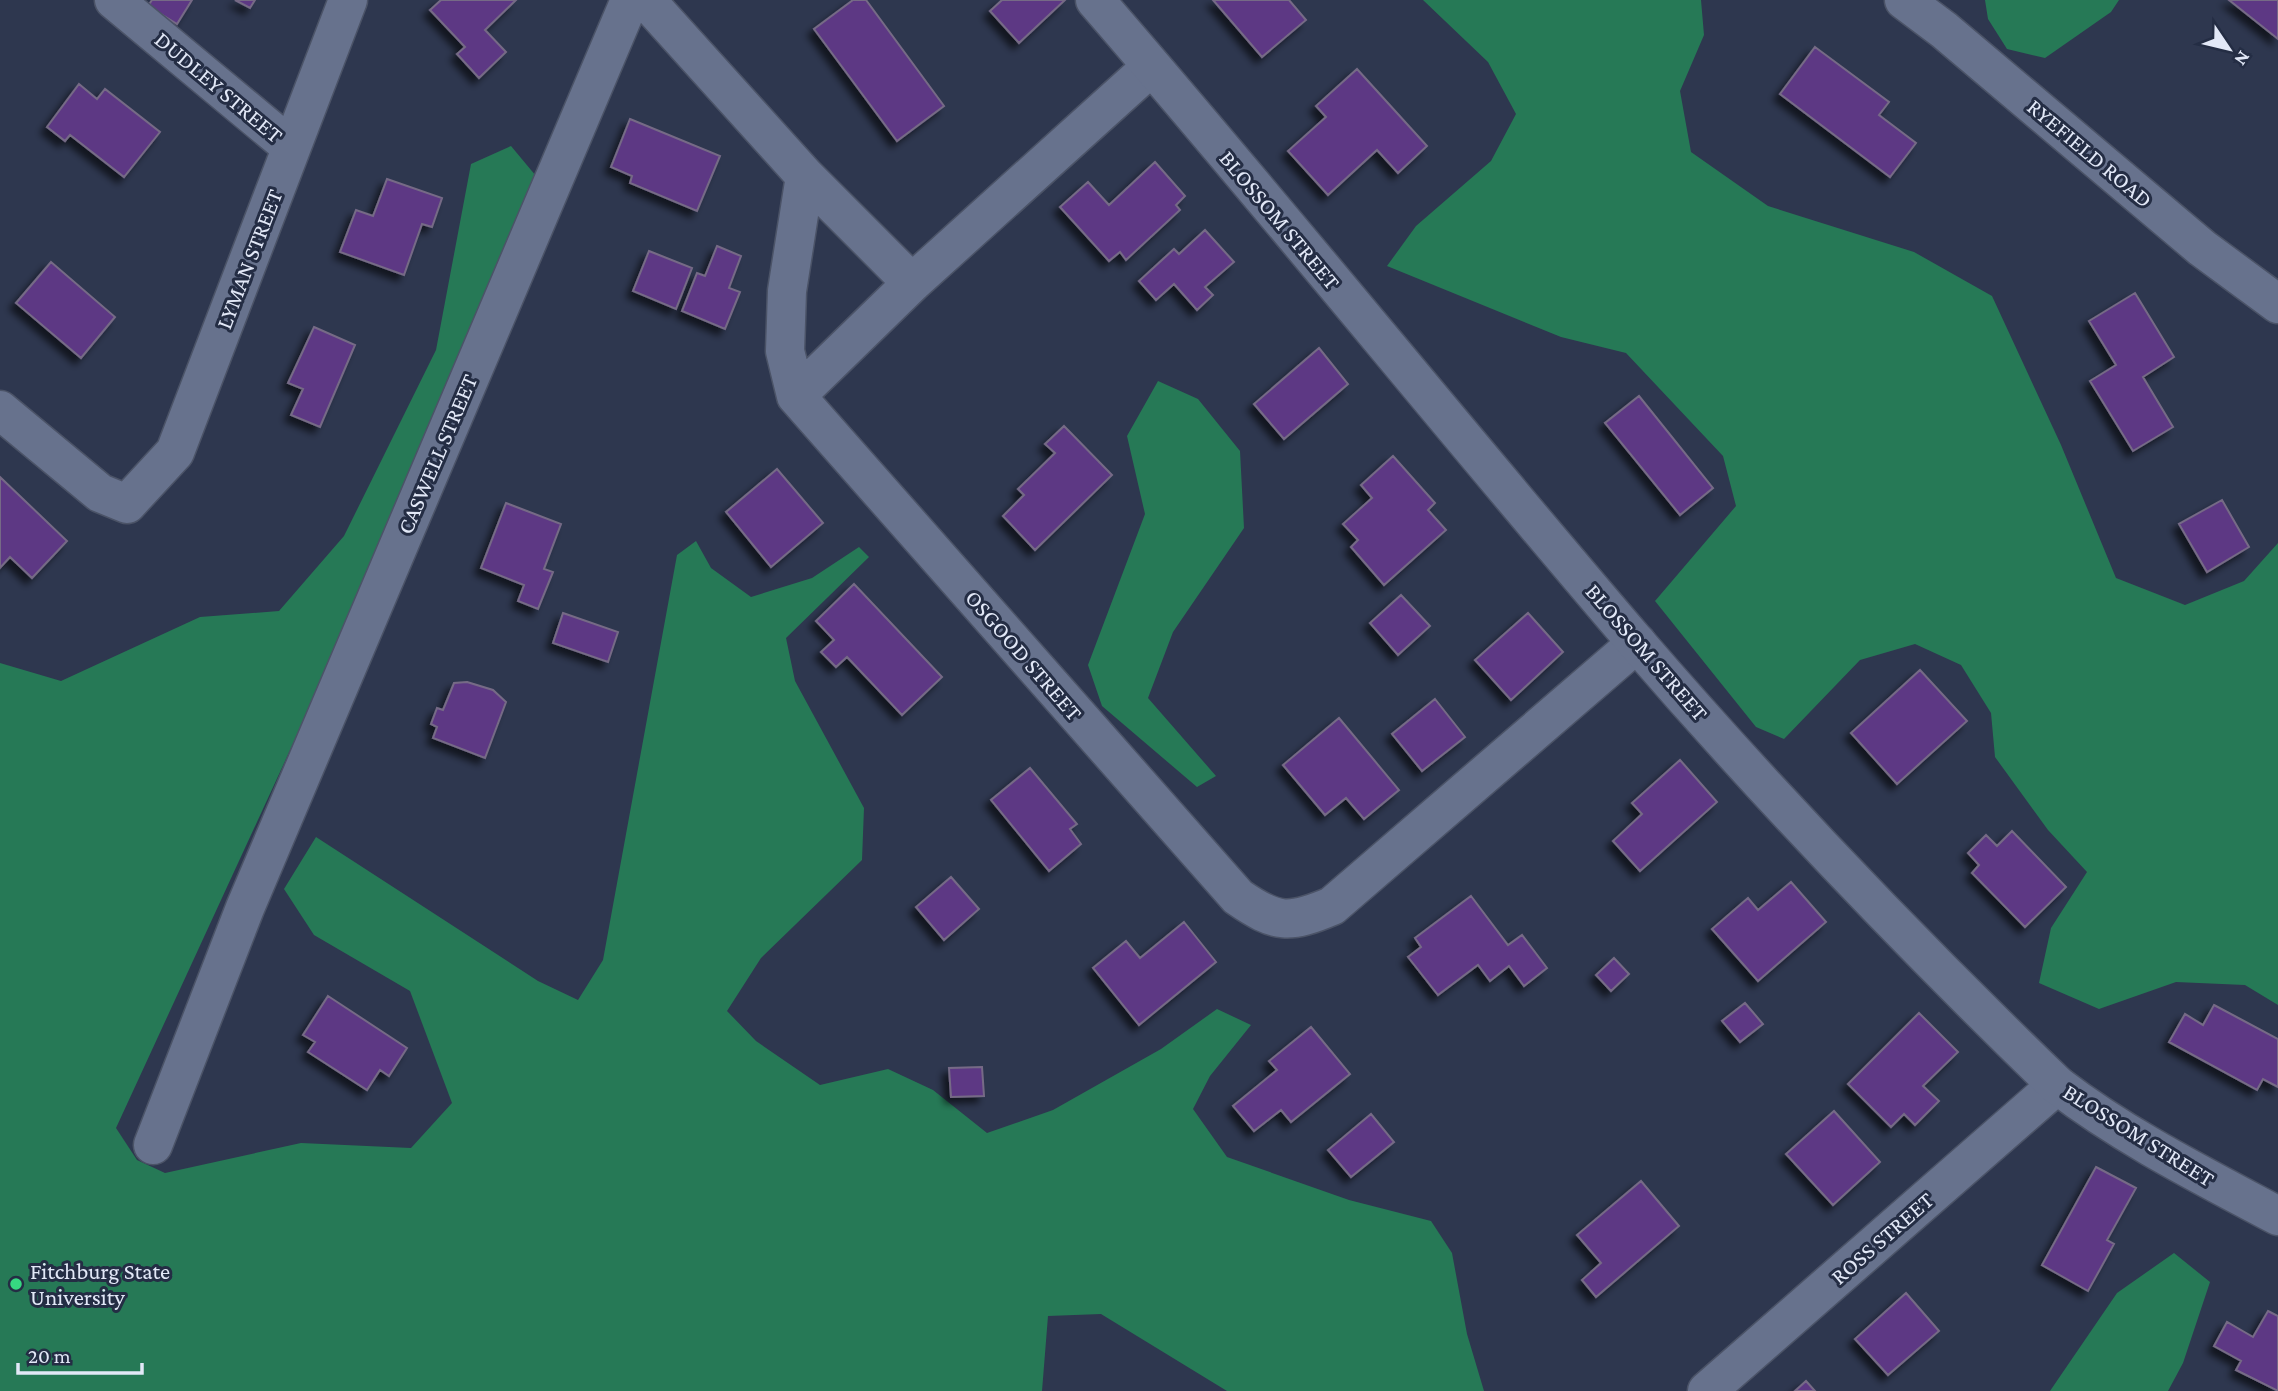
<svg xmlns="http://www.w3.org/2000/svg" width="2278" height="1391" font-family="'Crimson Pro',serif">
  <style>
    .forest { fill: #267956 }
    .building { fill: #5d3984; stroke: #766b86; stroke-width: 2; filter: url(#shadow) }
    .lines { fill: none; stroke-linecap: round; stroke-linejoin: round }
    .minor-casing { stroke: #4b5367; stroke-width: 41 }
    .tertiary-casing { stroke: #4b5367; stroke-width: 41 }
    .minor { stroke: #67728d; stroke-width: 38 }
    .tertiary { stroke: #67728d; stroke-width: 38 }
    .poi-dot { fill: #36d881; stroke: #242d44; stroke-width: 2.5 }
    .labels { text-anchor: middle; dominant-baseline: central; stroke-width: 6; stroke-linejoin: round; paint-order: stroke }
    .street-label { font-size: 23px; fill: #e2e8f7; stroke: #242d44 }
    .poi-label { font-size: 23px; fill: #e2e8f7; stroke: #242d44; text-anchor: start }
  </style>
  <defs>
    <filter id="shadow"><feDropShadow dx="-6" dy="6" stdDeviation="3.5" flood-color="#0009"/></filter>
  </defs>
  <rect width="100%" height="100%" fill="#2e374f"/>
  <path class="forest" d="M1423,0H1701L1704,35L1680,91L1691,152L1768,206L1914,252L1992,296L2061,445L2116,578L2185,605L2244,581L2278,543V1005L2245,985L2176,982L2099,1009L2039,983L2051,928L2087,872L2048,830L1995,757L1991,713L1961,665L1915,644L1860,660L1784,739L1756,727L1655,601L1736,506L1723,456L1626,353L1561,337L1387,266L1416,226L1491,161L1516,114L1488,62Z
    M1985,0H2119L2111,12L2045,58L2007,49L1988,19Z
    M511,146L536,176L321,683L116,1128L137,1160L165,1173L301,1143L411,1148L452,1103L410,991L314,935L284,889L316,837L538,981L578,1000L603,960L677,555L696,541L711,568L751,597L812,578L859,547L869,557L786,638L795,681L864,808L862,860L761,958L727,1011L756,1041L820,1085L888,1069L933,1090L987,1133L1053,1110L1161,1049L1217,1009L1251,1025L1210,1076L1193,1109L1227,1157L1349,1200L1431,1221L1452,1253L1467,1334L1484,1391H1227L1101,1314L1048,1316L1042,1391H0V663L61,681L200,617L279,611L344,536L436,350L471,164Z
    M1158,381L1198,399L1240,451L1244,528L1173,632L1148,698L1216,776L1197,787L1102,706L1088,665L1145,514L1127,436Z
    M2174,1253L2210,1282L2183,1363L2168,1391H2050L2117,1293Z"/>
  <path class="building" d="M152,0H192L177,24L148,6Z
    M235,0H255L250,8Z
    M441,0H516L485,30L506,52L479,78L457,54L465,47L430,10Z
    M853,0H866L944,106L897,141L814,29Z
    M1002,0H1065L1019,43L990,11Z
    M1213,0H1289L1306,20L1262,57Z
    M2229,0H2278V39Z
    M1815,47L1889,102L1879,115L1916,143L1890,177L1780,94Z
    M1357,69L1427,146L1398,173L1377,150L1328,195L1288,151L1326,117L1316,106Z
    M79,84L97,99L105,89L160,132L124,177L70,135L65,141L47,127Z
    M630,119L720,156L697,211L630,183L632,176L611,167Z
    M1155,162L1185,196L1176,205L1180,210L1126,260L1120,252L1109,261L1060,207L1088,182L1109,205Z
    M387,179L442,198L432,227L422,224L404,275L340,252L356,210L373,216Z
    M1205,230L1234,262L1205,287L1213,295L1197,310L1174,284L1156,300L1139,281L1174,249L1179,254Z
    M717,246L741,256L729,288L740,292L725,329L682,311L697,273L705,276Z
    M649,251L692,268L676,309L633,291Z
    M51,262L115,317L81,358L16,303Z
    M2135,293L2174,357L2143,377L2173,427L2133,451L2090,381L2116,365L2089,321Z
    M314,327L355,345L320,427L291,415L303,389L288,383Z
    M1319,348L1348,384L1284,439L1254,404Z
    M1639,396L1713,488L1680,515L1605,423Z
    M1064,426L1112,475L1035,550L1003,516L1024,495L1018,489L1055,453L1045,444Z
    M1393,456L1435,503L1428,510L1446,530L1384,585L1351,547L1358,540L1343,524L1372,498L1361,485Z
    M777,469L823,523L771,567L726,512Z
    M0,477L67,541L32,578L10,557L0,568Z
    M2222,500L2249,547L2207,572L2179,524Z
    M506,503L561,524L544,569L553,572L538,609L518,601L524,585L481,568Z
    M854,584L942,677L902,715L847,657L836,667L821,652L834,640L816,621Z
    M1401,595L1430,626L1398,655L1370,623Z
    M563,613L618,632L608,662L553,643Z
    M1528,613L1563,652L1511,700L1475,660Z
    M1920,670L1967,721L1897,784L1851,733Z
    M467,682L493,690L506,702L485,758L433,738L437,727L431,724L437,708L443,710L454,683Z
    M1435,699L1465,737L1422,771L1392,734Z
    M1339,718L1399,790L1364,819L1346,798L1325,815L1283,765Z
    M1680,760L1717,802L1640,871L1613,841L1642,814L1632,803Z
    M1030,768L1077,824L1070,829L1081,844L1049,871L991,800Z
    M2012,831L2066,887L2025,927L1972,873L1979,865L1968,853L1986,835L1997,846Z
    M951,877L979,909L944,940L916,907Z
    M1791,882L1826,922L1758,981L1712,929L1748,898L1758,910Z
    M1471,896L1508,945L1522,935L1547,968L1524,986L1509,966L1490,981L1478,965L1438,995L1408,957L1421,947L1415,938Z
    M1184,922L1216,962L1139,1025L1093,968L1126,941L1140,958Z
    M1614,958L1629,974L1611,991L1596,975Z
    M328,996L407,1048L389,1076L380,1070L367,1090L308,1052L315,1042L303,1035Z
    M1745,1003L1763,1024L1740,1042L1722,1021Z
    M2214,1005L2278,1039V1087L2263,1079L2257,1090L2169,1042L2185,1014L2203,1025Z
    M1919,1013L1958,1052L1923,1086L1939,1101L1915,1125L1904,1114L1891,1127L1848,1084Z
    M1311,1027L1350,1074L1291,1122L1281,1110L1254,1131L1233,1106L1277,1070L1269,1061Z
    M982,1067L984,1096L951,1097L949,1068Z
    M1834,1111L1880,1162L1833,1205L1786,1154Z
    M1371,1114L1394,1142L1351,1177L1328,1150Z
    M2096,1167L2136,1188L2107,1240L2114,1244L2088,1291L2042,1265Z
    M1641,1181L1679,1226L1596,1297L1582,1280L1601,1263L1577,1235Z
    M1906,1293L1939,1331L1888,1375L1855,1339Z
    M2268,1311L2278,1316V1391L2236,1370L2241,1361L2214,1346L2227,1322L2253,1337Z
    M1806,1381L1815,1391H1795Z"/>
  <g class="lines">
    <defs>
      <path id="minor" d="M114,0L291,147
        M646,0L805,176L787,291L785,351L796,396
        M1904,0L1944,30L2202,248L2278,304
        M1151,67L912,283L796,396L1238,897C1277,924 1289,924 1332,906L1637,643
        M805,176L912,283
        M0,410L100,493L127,504L175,452L348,0
        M153,1145L245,908L630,0
        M1707,1391L2057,1085"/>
      <path id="tertiary" d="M1095,0C1278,211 1453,429 1635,641C1768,795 1910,943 2057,1085C2125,1137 2203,1176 2278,1216"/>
    </defs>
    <use href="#minor" class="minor-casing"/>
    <use href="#tertiary" class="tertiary-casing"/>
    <use href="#minor" class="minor"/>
    <use href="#tertiary" class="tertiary"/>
  </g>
  <circle class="poi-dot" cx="16" cy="1284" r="7"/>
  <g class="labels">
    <g class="street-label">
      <text transform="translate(219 87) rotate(40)">DUDLEY STREET</text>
      <text transform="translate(2090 153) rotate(40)">RYEFIELD ROAD</text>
      <text transform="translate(1280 220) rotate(50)">BLOSSOM STREET</text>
      <text transform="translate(249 259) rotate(-69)">LYMAN STREET</text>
      <text transform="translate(437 454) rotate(-67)">CASWELL STREET</text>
      <text transform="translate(1647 652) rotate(49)">BLOSSOM STREET</text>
      <text transform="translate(1024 655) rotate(49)">OSGOOD STREET</text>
      <text transform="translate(2139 1135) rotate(32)">BLOSSOM STREET</text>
      <text transform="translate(1882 1238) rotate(-41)">ROSS STREET</text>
    </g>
    <g class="poi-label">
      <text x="30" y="1271">Fitchburg State<tspan x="30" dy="26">University</tspan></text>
    </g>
  </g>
  <g transform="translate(2229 49) rotate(125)" stroke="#242d44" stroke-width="5" paint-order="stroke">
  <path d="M0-5L12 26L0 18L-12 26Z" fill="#e2e8f7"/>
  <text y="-10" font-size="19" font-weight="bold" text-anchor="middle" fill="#e2e8f7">N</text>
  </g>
  <path d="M18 1363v10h124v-10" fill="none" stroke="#e2e8f7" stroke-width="3.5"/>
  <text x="28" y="1363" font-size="21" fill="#e2e8f7" stroke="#242d44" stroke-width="5" paint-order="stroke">20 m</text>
</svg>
